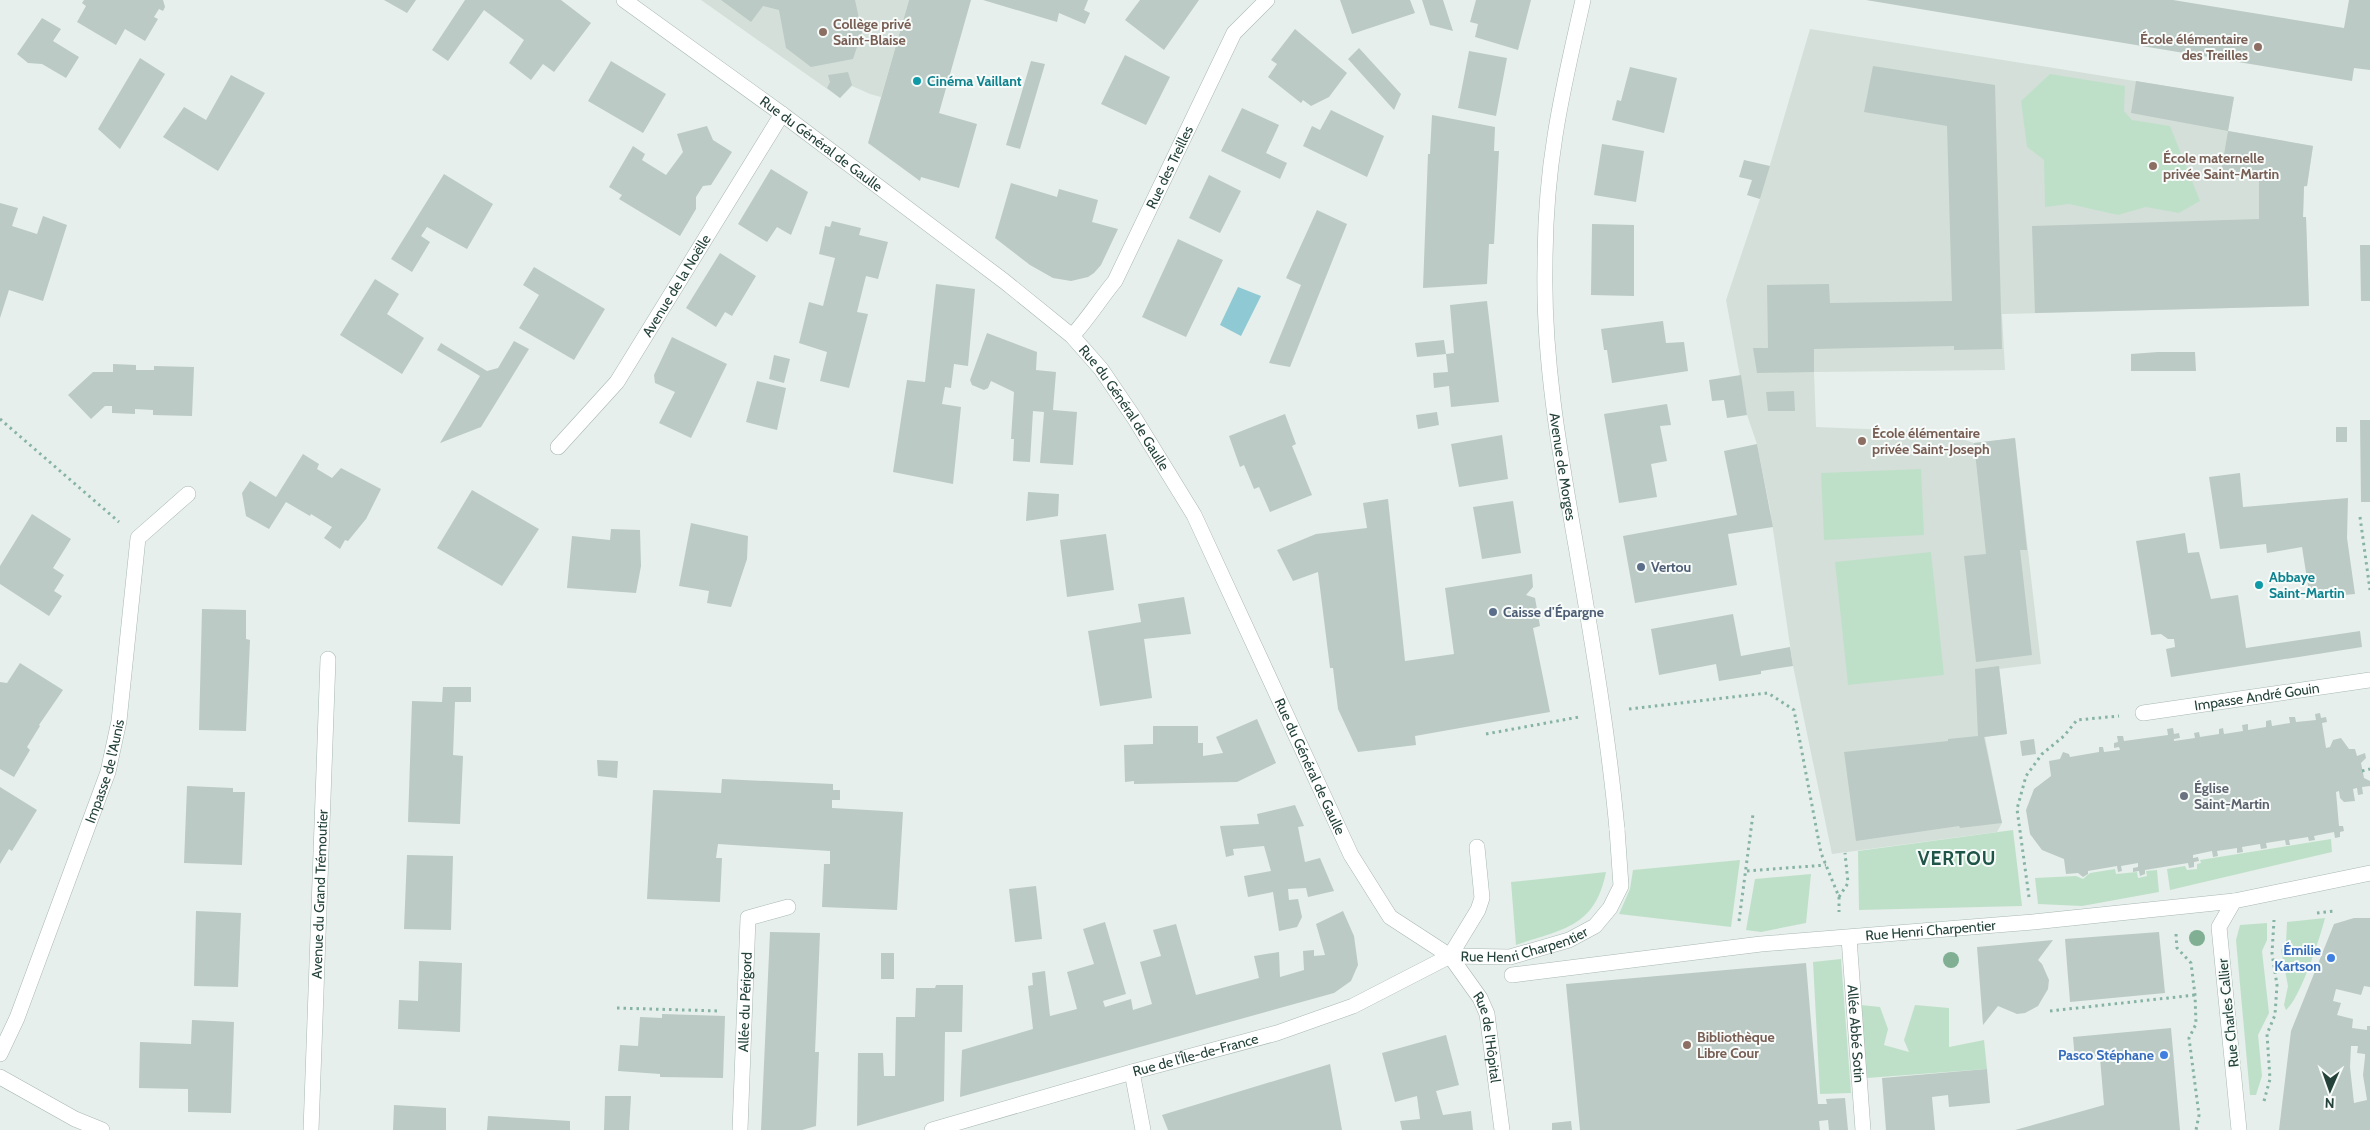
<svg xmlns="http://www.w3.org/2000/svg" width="2370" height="1130" font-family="Cabin,sans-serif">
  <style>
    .built { fill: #d4dfda }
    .green { fill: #bfe0c8 }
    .water { fill: #8ec9d4 }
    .building { fill: #bbcac4; fill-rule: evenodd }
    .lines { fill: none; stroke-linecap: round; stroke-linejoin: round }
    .service-casing { stroke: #a8b8b2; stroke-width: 16 }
    .pedestrian-casing { stroke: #a8b8b2; stroke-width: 16 }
    .minor-casing { stroke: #a8b8b2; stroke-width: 16 }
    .path { stroke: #86b3a5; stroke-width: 3; stroke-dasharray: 2.5 4; stroke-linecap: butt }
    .service { stroke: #fff; stroke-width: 15 }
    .pedestrian { stroke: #fff; stroke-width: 15 }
    .minor { stroke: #fff; stroke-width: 15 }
    .tree { fill: #80af93 }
    .education-dot { fill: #8d6e63; stroke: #f7fbf9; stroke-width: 2 }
    .culture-dot { fill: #0f9aa8; stroke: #f7fbf9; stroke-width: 2 }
    .service-dot { fill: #5c6f8a; stroke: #f7fbf9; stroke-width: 2 }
    .worship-dot { fill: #6b7280; stroke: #f7fbf9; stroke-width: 2 }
    .shop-dot { fill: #3f7fe0; stroke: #f7fbf9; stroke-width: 2 }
    .labels { text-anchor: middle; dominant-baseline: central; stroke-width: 4; stroke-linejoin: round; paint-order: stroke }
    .education-label { font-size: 14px; font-weight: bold; fill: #785e54; stroke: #f7fbf9; text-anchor: start }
    .culture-label { font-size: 14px; font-weight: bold; fill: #0d838f; stroke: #f7fbf9; text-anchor: start }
    .street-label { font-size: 14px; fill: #24423a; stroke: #f7fbf9 }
    .service-label { font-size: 14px; font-weight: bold; fill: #4e5e75; stroke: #f7fbf9; text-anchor: start }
    .worship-label { font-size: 14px; font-weight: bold; fill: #5b616d; stroke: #f7fbf9; text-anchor: start }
    .shop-label { font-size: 14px; font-weight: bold; fill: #366cbe; stroke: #f7fbf9; text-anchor: end }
    .district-label { font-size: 19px; font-weight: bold; letter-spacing: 1px; fill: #1f5548; stroke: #f7fbf9 }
  </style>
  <rect width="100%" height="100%" fill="#e6efeb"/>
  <path class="built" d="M701,0H909L881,97L870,94L852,86L840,98Z
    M1810,29L2234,97L2228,131L2313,146L2307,186L2304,187L2303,217H2306L2309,306L2002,314L2005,370L1814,372L1816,427L1941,432L1974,443L2015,438L2041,664L1999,669L2007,734L1985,737L2002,823L1997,832L1832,854L1793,666L1770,509L1757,444L1747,415L1726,300L1760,199Z"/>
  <path class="green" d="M2050,74L2125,86L2124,111L2132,120L2170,126L2200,201L2179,213L2146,207L2118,215L2069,204L2045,207L2044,160L2027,147L2021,101Z
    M1921,469L1924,535L1824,540L1821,473Z
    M1931,552L1944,675L1848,685L1835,562Z
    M2013,830L2022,906L1859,910L1858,851Z
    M2331,839L2332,852L2170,890L2167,869L2185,866L2187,870L2197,869V864L2201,863L2200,860Z
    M1740,860L1731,927L1619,914L1630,889L1633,870Z
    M2115,869L2116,874L2137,872L2138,878L2147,876L2146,871L2157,870L2159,892L2082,906L2038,904L2035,878L2076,876L2083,879L2090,873Z
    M1606,872C1595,928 1562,929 1516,945L1511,882Z
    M1811,874L1806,923L1761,932L1746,930L1755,879Z
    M2325,918C2320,938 2300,999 2286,1010L2284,1005L2288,986L2281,950L2286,943L2287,922Z
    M2267,923V940L2262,951L2269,1013L2258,1035L2262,1076L2256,1095H2250L2236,940L2240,925Z
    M1841,959L1851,1093L1820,1094L1813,962Z
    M1861,1005L1880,1007L1888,1029L1884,1045L1909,1052L1904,1040L1915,1005L1949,1008V1047L1984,1040L1987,1069L1867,1078Z"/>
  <path class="water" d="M1238,287L1261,296L1241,336L1220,325Z"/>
  <path class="building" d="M84,0H163L165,7L163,11L159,9L154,17L158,19L145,41L125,29L116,45L77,22L86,6L82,3Z
    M384,0H416L407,13Z
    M465,0H561L591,23L554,72L543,64L531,80L509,63L524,40L484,10L448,61L432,50Z
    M721,0H855L862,32L853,59L811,67L786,48L779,10L763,6L751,22Z
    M909,0H971L939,113L977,124L959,188L921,177L920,181L868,143Z
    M983,0H1088L1084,10L1090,13L1085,24L1059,13L1057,22Z
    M1140,0H1199L1164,50L1125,20Z
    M1340,0H1410L1415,13L1352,34Z
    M1422,0H1443L1453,31L1430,25Z
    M1476,0H1531L1518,50L1475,37L1478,24L1470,22Z
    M1866,0H2173L2344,28L2349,0H2370V70L2354,68L2352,81Z
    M42,18L61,29L53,41L79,57L66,78L42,64L28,63L17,54Z
    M1295,29L1347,73L1329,97L1311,106L1303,100L1301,103L1268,77L1277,64L1271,60Z
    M1359,48L1401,94L1394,110L1348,59Z
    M1469,51L1507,58L1496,116L1458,108Z
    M1125,55L1170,77L1146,125L1101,104Z
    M140,58L165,74L120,149L98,129Z
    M611,61L666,94L643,133L588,101Z
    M1031,61L1045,64L1020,149L1006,145Z
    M1873,66L1995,85L2002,349L1954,350V346L1814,349V372L1757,373L1753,348H1768L1767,285L1829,284L1830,303L1952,301L1947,126L1864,112Z
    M1630,67L1677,78L1664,133L1612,120L1617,100L1621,101Z
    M848,72L852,85L840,98L827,88L830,82L828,75Z
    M231,75L265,93L218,171L163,137L184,107L206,120Z
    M2136,81L2234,97L2228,131L2131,113Z
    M1242,108L1279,125L1266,153L1287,163L1280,179L1221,151Z
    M1331,110L1384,136L1367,177L1303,146L1312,126L1320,130Z
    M1432,115L1495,127L1494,151H1499L1494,244H1489L1487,284L1423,288L1428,154H1430Z
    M707,126L713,140L732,152L711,185L703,186L696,197V209L680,236L619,199L622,195L609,187L633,146L645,154L642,160L666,175L683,152L677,134Z
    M2228,131L2313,146L2307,186H2304L2303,217H2306L2309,306L2035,313L2032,226L2259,219V179L2221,172Z
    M1602,144L1644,151L1636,202L1594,195Z
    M1744,160L1770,166L1760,199L1747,195L1752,180L1739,177Z
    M771,169L808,192L791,235L777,227L767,242L738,224Z
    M444,174L493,204L467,249L427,227L421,236L430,242L412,272L391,259Z
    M1209,175L1241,191L1220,233L1189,218Z
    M1011,183L1057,197L1059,189L1098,200L1092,222L1118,229L1101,265L1094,273L1088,277L1071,281L1053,278L1030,265L995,238Z
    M0,203L18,208L12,226L37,234L43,216L67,225L43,301L9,290L0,318Z
    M1317,210L1347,224L1290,367L1269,363L1301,285L1286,278Z
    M832,221L861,228L859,235L888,242L878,279L866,276L857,312L868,314L849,388L820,381L827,352L799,343L809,302L823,306L835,258L819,254L825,226L830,227Z
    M1592,224L1634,225V296L1591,295Z
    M1178,239L1223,260L1186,337L1142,317Z
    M2360,245H2370V301H2361Z
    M720,253L756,276L732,316L725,312L716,327L686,308Z
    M534,267L605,309L574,360L519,328L539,295L523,285Z
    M375,279L399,294L387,314L424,338L402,374L340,335Z
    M936,284L975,289L968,366L954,364L951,388L945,387L942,404L961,407L953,484L893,472L907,380L925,382Z
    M1487,301L1499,402L1451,407L1449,386L1434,388L1433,373L1448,372L1446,354L1454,353L1450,305Z
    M1663,321L1666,343L1684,342L1688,371L1612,383L1607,350H1604L1601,329Z
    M987,333L1037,352L1036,370L1056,372L1053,410L1077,412L1073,465L1040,463L1044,412L1033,411L1030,462L1013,461L1014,439H1011L1014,392L991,381L988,388L984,390L972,385L970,380Z
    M672,337L727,364L691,438L659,423L675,392L655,383L654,375Z
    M1444,340L1446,354L1417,357L1415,343Z
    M514,341L529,349L481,427L440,443L480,376L437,350L441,343L487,371L498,368Z
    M2158,352H2195L2196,371H2131V354Z
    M774,355L790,359L784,383L769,379Z
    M113,364L136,365V370H154V366L194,367L192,416L153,415V410L135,409V414L112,413V406H105L91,419L68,395L93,372H113Z
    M1741,375L1747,415L1727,418L1724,400L1712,401L1709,380Z
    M757,381L786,388L777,430L746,422Z
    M1794,391L1795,411H1768L1766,392Z
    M1667,404L1671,425L1660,426L1667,461L1651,464L1657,497L1619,503L1604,414Z
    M1437,412L1439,425L1418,429L1416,415Z
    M1285,414L1296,444L1292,446L1312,495L1270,512L1259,487L1254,489L1244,465L1240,467L1229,436Z
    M2360,420H2370V502H2361Z
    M2336,427H2347V442H2336Z
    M1502,435L1508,479L1459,487L1451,444Z
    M2015,438L2027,550H2020L2032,655L1976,662L1964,556L1986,554L1974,443Z
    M1757,444L1773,527L1728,534L1737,585L1635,603L1623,536L1737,515L1724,451Z
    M303,454L319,464L317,469L332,478L341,468L381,489L366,519L348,541L345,540L340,549L324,538L332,527L311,514L310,516L286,502L269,529L246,516L242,493L250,481L276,497Z
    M2240,473L2243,507L2348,498L2347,538L2355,594L2310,598L2302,547L2267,553L2266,544L2220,549L2209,477Z
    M472,490L539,529L502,586L437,548Z
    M1028,492L1059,494L1058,516L1026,521Z
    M1388,499L1405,661L1454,654L1445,588L1532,574L1533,587L1526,595L1535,598L1540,626L1533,628L1550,712L1415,736L1416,745L1358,752L1338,709L1333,668H1330L1318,572L1293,581L1277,550L1316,534L1367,528L1363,503Z
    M1513,501L1521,553L1482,559L1473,507Z
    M32,514L71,539L53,568L64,575L54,591L62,596L49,616L0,584V566Z
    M691,523L748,536L747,559L731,607L707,603L709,591L679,586Z
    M611,529L640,530L641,566L636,593L567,588L572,536L610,540Z
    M2185,533L2188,553L2199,552L2211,599L2238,595L2246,648L2360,631L2362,647L2171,677L2166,649L2175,647L2174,639H2168L2161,634L2151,635L2136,541Z
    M1106,534L1114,590L1067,597L1060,540Z
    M1184,597L1191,634L1144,639L1152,698L1100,706L1088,631L1141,622L1138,604Z
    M202,609L246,610V639L250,640L246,731L199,730Z
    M1733,614L1741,656L1790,647L1793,666L1761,671V674L1719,681L1716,664L1659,675L1651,629Z
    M20,663L63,690L39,725L40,726L27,747L30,750L14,777L0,769V682L7,683Z
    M1999,666L2007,734L1984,737L2002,823L1960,828L1959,826L1856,841L1844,752L1948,741V739L1978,736L1975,669Z
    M443,687H471V702H455L453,755L463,756L460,824L408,822L412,701L442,702Z
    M2320,713L2321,718L2326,717L2327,722L2322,723L2326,748L2330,747L2333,740L2341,738L2349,749H2355L2357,756L2365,753L2366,758L2361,763L2364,778L2370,781V786L2362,787L2363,794L2358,795L2357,788L2353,789L2355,801L2344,802L2340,798L2339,791L2336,792L2339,826H2343L2344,831L2340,832V837L2335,838L2334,832L2314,836L2315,840L2309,841L2308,837L2289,840L2290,845H2286L2285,840L2266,843L2267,848L2261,849L2260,844L2242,847L2243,852L2237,853V848L2217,851L2218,856L2213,857L2212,851L2193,855V858L2198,857L2199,861L2194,862V867L2189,868L2188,863L2145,870V874L2140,876L2139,871L2133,872V868L2138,867V863L2121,866L2122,871L2118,872L2117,866L2088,871V874L2083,877L2078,873L2066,874L2064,859L2042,850L2030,834L2026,810L2034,789L2051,776L2049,761L2060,759L2063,752L2069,754L2070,757L2099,752V747H2103L2104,752L2120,750L2119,747L2114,748V743L2118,742L2117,736H2123L2124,741L2168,735L2167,729L2173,728L2174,734L2179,733L2180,738L2174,739V741L2195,738L2194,733L2199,732L2200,737L2219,734V729L2223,728L2224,734L2243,731L2242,725L2248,724V730L2266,727V721L2271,720L2272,726L2290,723L2289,717H2295L2296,722L2316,720L2315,714Z
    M1257,719L1276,763L1237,782L1134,784V781L1125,782L1124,745L1153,744V726H1198V743H1203V756L1223,753L1216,737Z
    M2034,739L2036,754L2022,756L2020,741Z
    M597,760L618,761L617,778L598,776Z
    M722,779L833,784V790H840V800H832V808L903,812L897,910L822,907L824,864H830V851L718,844L716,858H722L720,902L647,899L653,790L721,793Z
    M187,786L233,788V792H245L242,865L184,863Z
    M0,787L37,810L12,851L9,849L0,864Z
    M1295,805L1304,826L1298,827L1305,862L1320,858L1334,891L1308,897L1306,888L1288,889L1289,900L1298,899L1302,917L1297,927L1279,931L1273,892L1248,897L1244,876L1271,871L1264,846L1233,849L1234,855L1226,857L1220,826L1259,824L1257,814Z
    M407,855L453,856L451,930L404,929Z
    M1036,886L1042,939L1015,942L1009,889Z
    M196,911L241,913L238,987L194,986Z
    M1343,911L1354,936L1358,965L1351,981L1334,993L960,1097L962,1050L1033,1029L1028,986L1033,985L1032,973L1045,971L1050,1016L1077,1009L1067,972L1094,964L1083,929L1105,922L1126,994L1103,1001L1105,1007L1131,999L1133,1010L1152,1004L1140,962L1161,956L1153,930L1176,924L1196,995L1259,978L1254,956L1279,952L1280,977L1304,970L1303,951L1314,950V956L1325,955L1316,924Z
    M2354,918H2370V987L2364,986L2361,995L2336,989L2333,1001L2341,1003L2337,1015L2353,1019L2352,1028L2367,1030V1026H2370V1130H2279L2291,1031L2334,924ZM2351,1046H2358L2357,1053L2365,1054V1057L2363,1075L2367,1100L2354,1103L2350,1067Z
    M770,932L820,933L815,1052H819L816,1126L802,1130H761Z
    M2159,932L2165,993L2070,1002L2065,939Z
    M2053,940L2038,960L2042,964L2049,980L2048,989L2038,1006L2025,1013L2017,1014L1998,1006L1983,1025L1977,947Z
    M881,953H894V979H881Z
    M419,961L462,963L460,1032L398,1029L399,1000L418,1001Z
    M1806,963L1818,1104H1827L1826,1099L1845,1098L1848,1130H1829L1828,1120L1819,1121L1820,1130H1580L1566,984Z
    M936,985H963L962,1032H945L944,1101L857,1126L858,1053H883L884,1076H895L896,1017H915L916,988H935Z
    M662,1014L725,1016L723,1078L660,1077V1074L618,1071L620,1045L638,1046L640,1017L662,1018Z
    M192,1020L234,1022L231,1113L188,1112V1089L139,1088L140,1042L191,1044Z
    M2171,1028L2180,1130H2015L2104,1105L2100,1058L2075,1060L2073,1037Z
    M1446,1035L1459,1085L1436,1091L1443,1115L1471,1111L1473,1130H1402L1400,1121L1420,1119L1417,1096L1395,1102L1382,1053Z
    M1330,1064L1342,1130H1168L1162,1115Z
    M1987,1069L1990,1103L1949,1107L1948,1095L1932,1097L1935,1130H1886L1882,1078Z
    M605,1096H631L629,1130H604Z
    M394,1105L446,1108V1130H393Z
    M488,1116L570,1121V1130H487Z
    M1571,1121L1572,1130H1552V1123Z"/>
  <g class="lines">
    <defs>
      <g id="service">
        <path id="s1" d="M2143,713L2370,680"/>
        <path id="s2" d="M1450,956L1510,957L1569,940L1595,926L1610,908L1621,886L1617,829"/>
        <path id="s3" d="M1450,956L1480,998L1487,1014L1502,1130"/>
        <path d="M1132,1072L1143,1130"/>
      </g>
      <g id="pedestrian">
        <path id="s4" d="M1849,938L1863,1130"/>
        <path id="s5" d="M1512,975L1761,944L2033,922L2234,901"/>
      </g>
      <g id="minor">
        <path id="s6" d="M624,0L782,114L1004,281L1072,336L1101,369L1135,419L1194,515L1351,855L1390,917L1450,956"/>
        <path id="s7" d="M1583,0C1573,45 1562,90 1555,136C1548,179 1545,222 1545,266C1543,360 1560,454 1576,546C1592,640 1608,733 1617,829"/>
        <path id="s8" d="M1072,336C1088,319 1100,299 1115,281L1234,33L1267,0"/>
        <path id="s9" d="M558,447L617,382L782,114"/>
        <path d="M1450,956L1478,910L1482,898L1477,847"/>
        <path id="s10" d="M0,1054L17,1018L108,772L119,721L138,538L188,494"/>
        <path d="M0,1077L75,1119L102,1130"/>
        <path id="s11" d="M311,1130L328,659"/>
        <path id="s12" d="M740,1130L748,918L788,907"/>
        <path id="s13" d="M932,1130L1132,1072L1277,1033L1353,1006L1450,956"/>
        <path d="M2239,1130L2219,927L2234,901L2370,873"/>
      </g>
    </defs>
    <use href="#service" class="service-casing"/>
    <use href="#pedestrian" class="pedestrian-casing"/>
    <use href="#minor" class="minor-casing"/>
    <path class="path" d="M0,419L119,522
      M2360,517L2370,590
      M1629,709L1768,693L1794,710L1821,853L1839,897V912
      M1486,734L1579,717
      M2362,771L2370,769
      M1747,871L1826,865
      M1839,897L1848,883L1845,853
      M2029,897L2017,809L2026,776L2042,754L2064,736L2077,720L2119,716
      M2317,913L2334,911
      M1739,921L1753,814
      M2176,934L2177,948L2191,963L2195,995L2196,1024L2189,1038L2199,1115L2196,1130
      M617,1008L720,1011
      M2050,1011L2195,995
      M2264,1101L2270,1079L2267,1034L2275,1015L2277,985L2272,953L2274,920"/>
    <use href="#service" class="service"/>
    <use href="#pedestrian" class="pedestrian"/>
    <use href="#minor" class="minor"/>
  </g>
  <g class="tree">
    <circle cx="2197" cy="938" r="8"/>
    <circle cx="1951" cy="960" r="8"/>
  </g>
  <g class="education-dot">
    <circle cx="823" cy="32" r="5"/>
    <circle cx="2258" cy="47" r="5"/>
    <circle cx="2153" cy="166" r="5"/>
    <circle cx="1862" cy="441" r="5"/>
    <circle cx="1687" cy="1045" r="5"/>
  </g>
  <g class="culture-dot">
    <circle cx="917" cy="81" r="5"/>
    <circle cx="2259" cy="585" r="5"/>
  </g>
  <g class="service-dot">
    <circle cx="1641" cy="567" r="5"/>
    <circle cx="1493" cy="612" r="5"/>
  </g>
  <circle class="worship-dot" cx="2184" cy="796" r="5"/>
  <g class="shop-dot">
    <circle cx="2331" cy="958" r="5"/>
    <circle cx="2164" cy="1055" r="5"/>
  </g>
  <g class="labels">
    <g class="education-label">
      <text x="833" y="24">Collège privé<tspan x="833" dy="16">Saint-Blaise</tspan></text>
      <text x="2248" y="39" text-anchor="end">École élémentaire<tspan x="2248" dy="16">des Treilles</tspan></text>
      <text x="2163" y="158">École maternelle<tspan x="2163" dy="16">privée Saint-Martin</tspan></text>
      <text x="1872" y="433">École élémentaire<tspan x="1872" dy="16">privée Saint-Joseph</tspan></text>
      <text x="1697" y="1037">Bibliothèque<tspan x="1697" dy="16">Libre Cour</tspan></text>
    </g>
    <g class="culture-label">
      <text x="927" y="81">Cinéma Vaillant</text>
      <text x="2269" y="577">Abbaye<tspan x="2269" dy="16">Saint-Martin</tspan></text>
    </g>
    <g class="street-label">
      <text stroke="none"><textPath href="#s6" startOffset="244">Rue du Général de Gaulle</textPath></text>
      <text stroke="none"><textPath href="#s8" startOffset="196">Rue des Treilles</textPath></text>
      <text stroke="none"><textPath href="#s9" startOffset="201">Avenue de la Noëlle</textPath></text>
      <text stroke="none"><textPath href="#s6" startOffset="649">Rue du Général de Gaulle</textPath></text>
      <text stroke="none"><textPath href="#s7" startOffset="471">Avenue de Morges</textPath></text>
      <text stroke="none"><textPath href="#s1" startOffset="115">Impasse André Gouin</textPath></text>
      <text stroke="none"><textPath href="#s6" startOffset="1054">Rue du Général de Gaulle</textPath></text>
      <text stroke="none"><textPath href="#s10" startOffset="302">Impasse de l'Aunis</textPath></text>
      <text stroke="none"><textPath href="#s11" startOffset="236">Avenue du Grand Trémoutier</textPath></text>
      <text stroke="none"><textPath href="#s5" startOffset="421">Rue Henri Charpentier</textPath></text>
      <text stroke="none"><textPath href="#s2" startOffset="76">Rue Henri Charpentier</textPath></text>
      <text stroke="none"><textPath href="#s12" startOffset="128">Allée du Périgord</textPath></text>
      <text transform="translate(2228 1013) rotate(-96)">Rue Charles Callier</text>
      <text stroke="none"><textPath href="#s4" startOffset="96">Allée Abbé Sotin</textPath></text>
      <text stroke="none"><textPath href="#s3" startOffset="92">Rue de l'Hôpital</textPath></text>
      <text stroke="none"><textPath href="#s13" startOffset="274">Rue de l'Île-de-France</textPath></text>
    </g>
    <g class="service-label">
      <text x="1651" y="567">Vertou</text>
      <text x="1503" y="612">Caisse d'Épargne</text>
    </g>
    <g class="worship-label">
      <text x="2194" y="788">Église<tspan x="2194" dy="16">Saint-Martin</tspan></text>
    </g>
    <g class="shop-label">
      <text x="2321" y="950">Émilie<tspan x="2321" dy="16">Kartson</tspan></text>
      <text x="2154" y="1055">Pasco Stéphane</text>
    </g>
    <g class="district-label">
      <text x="1957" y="858">VERTOU</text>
    </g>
  </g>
  <g transform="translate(2330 1090) rotate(182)" stroke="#f7fbf9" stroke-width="4" paint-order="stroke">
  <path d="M0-4L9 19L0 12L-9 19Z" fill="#24423a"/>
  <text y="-8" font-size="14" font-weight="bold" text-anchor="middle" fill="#24423a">N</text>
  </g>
</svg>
